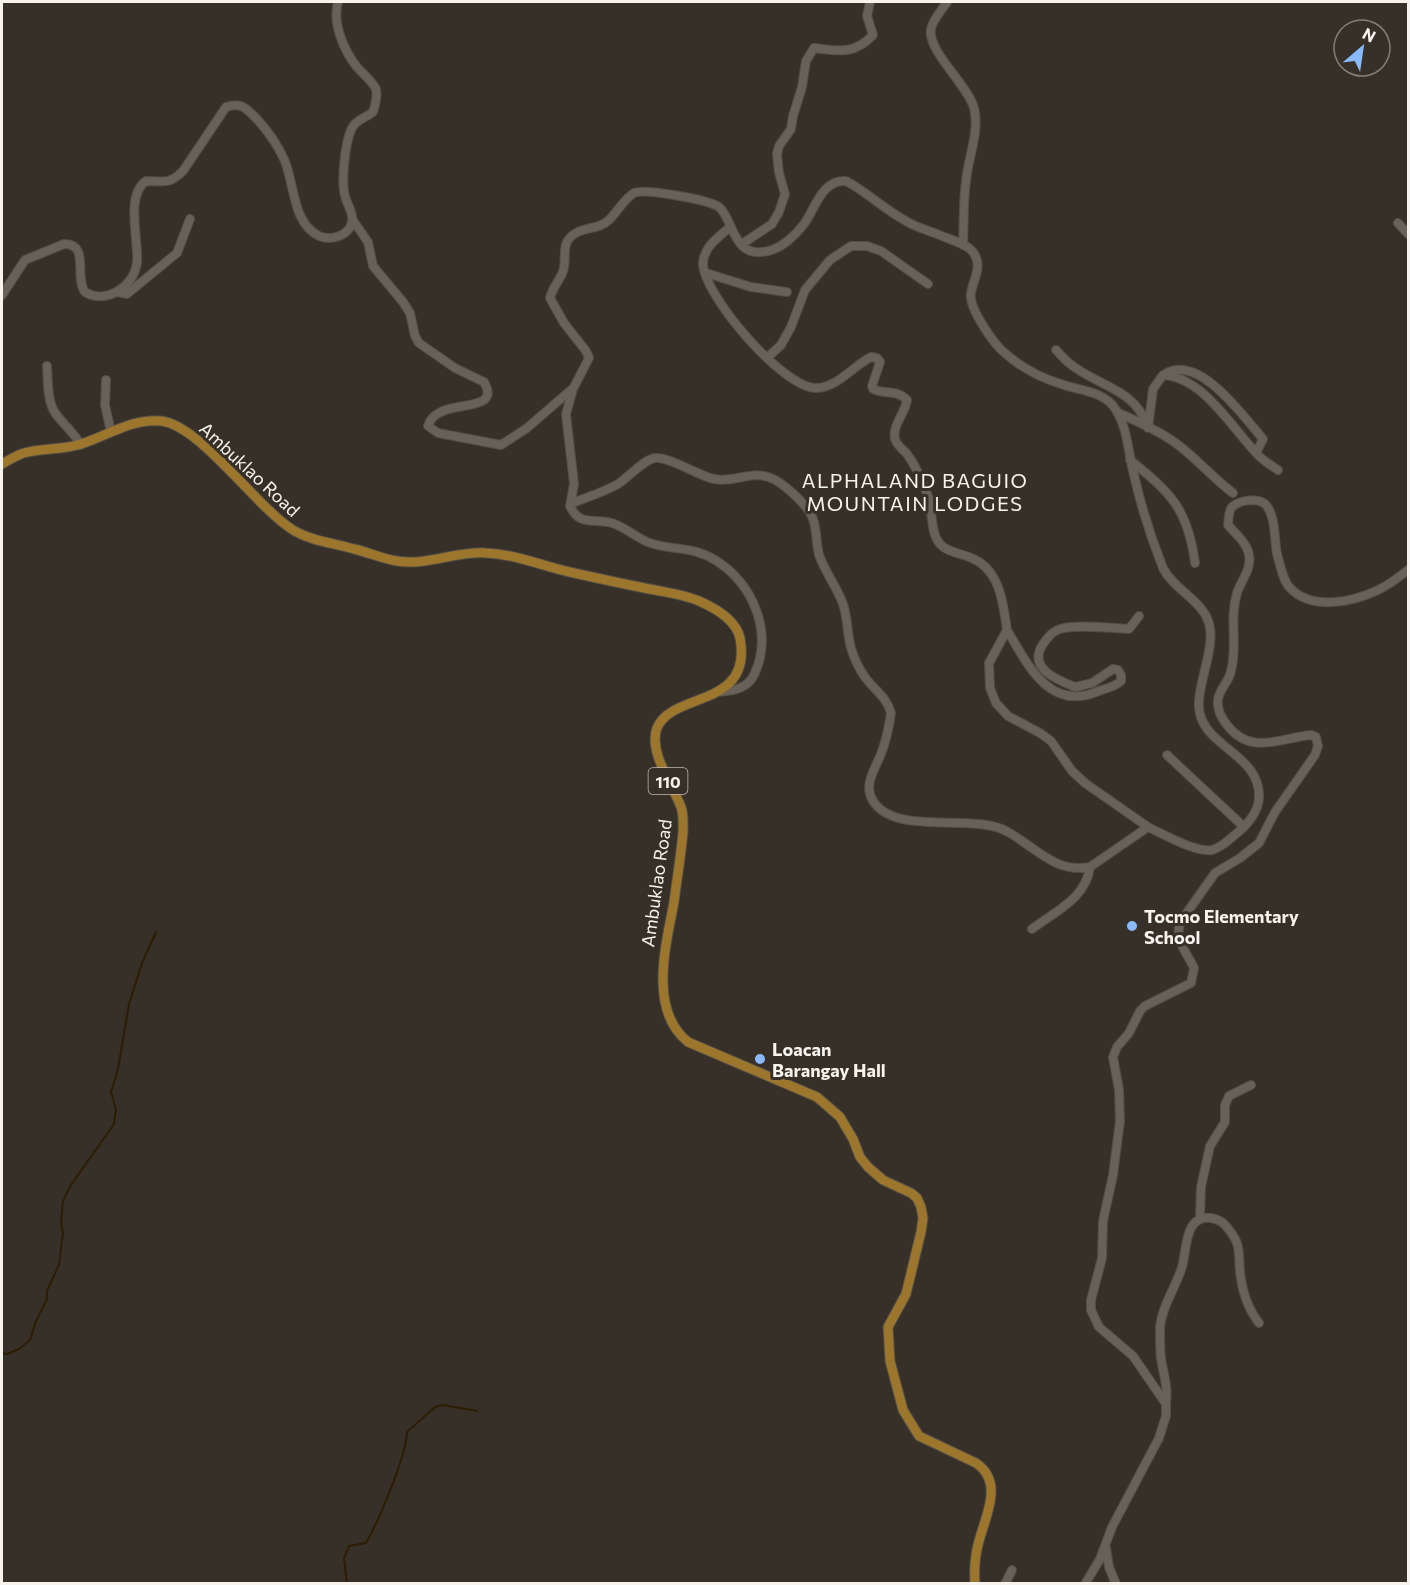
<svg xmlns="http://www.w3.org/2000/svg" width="1410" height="1585" font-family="Commissioner,sans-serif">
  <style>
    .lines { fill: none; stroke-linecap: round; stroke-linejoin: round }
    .stream { stroke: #2e1d02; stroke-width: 2 }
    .minor-casing { stroke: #524d46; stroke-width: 10 }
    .major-casing { stroke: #524d46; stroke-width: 11 }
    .minor { stroke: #676157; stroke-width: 8 }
    .major { stroke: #9b762c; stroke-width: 9 }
    .poi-dot { fill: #8bbafc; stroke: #363028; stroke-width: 2 }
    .labels { text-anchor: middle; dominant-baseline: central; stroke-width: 6; stroke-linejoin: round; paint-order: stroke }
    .shield { fill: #363028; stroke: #bdb9b3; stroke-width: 1.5 }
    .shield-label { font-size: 16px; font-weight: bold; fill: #f7f4ee }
    .street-label { font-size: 18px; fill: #f7f4ee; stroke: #363028 }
    .poi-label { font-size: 18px; font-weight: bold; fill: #f7f4ee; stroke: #363028; text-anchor: start }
    .neighbourhood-label { font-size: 20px; letter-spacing: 1.5px; fill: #f7f4ee; stroke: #363028 }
  </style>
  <rect width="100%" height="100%" fill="#363028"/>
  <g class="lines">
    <path class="stream" d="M2,1353L7,1354L19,1349L30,1340L36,1321L47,1299V1291L59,1265L63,1233L61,1222L63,1201L71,1185L114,1124L116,1109L111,1092L118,1069L129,1004L142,963L156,932
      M347,1584L344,1558L349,1546L366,1543C379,1520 406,1457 407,1432L435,1407L443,1405L477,1411"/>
    <defs>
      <path id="minor" d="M947,2C942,10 933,19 931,29C927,51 968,85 974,108C980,131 968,158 966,181C963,202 964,224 963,245
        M352,219L368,242L373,266L403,302L410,313L415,336L419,343L455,368L484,382C504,417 436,395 428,426L438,433L501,445L527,428L571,390
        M1398,223L1408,234
        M730,227C719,237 704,246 703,263C703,295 783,388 816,388C837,388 853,366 871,357L877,358L880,362L872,386L873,389C885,395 897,389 907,400C905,414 892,425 895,439C897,446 903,449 907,454C916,466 924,485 929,499C933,513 930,532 940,544C947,552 959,553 969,557C1000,568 1003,602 1007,630
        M742,244L772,224L779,212L785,194L779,173L777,154L779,146L791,129L793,116L802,87L806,61L814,48C839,51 854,55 873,35L867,16L870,2
        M706,273L751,287L787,292
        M118,292L127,294L177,253L190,219
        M2,295L25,260L64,244C90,243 74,278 85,292C106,305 135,286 137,262C139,242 125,195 146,181C164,181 169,185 183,171L226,107C241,102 246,108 256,118C268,131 277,144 284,159C295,184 292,223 319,236C331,241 349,236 352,222C354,213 347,205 345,196C341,182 345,136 354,125C359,119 367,117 373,112C375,105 378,97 376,89C372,81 363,74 357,67C344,51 332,23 338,2
        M1056,350C1060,354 1064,359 1069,363C1096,386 1135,388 1147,426
        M767,358L781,345L791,327L805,290L830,260L851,246H867L881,251L928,284
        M47,366C48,380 47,403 56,414C64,425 74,433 81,445
        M1165,374C1199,353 1243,416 1263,439L1256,453
        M106,380L105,405L111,432
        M1119,413C1138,422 1160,431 1177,444C1197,459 1213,478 1233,493
        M1148,428L1153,389L1163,375C1204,377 1233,430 1259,456C1265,462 1272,466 1278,470
        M1130,460C1171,493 1188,509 1195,563
        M570,506L574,484L566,414L573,389L589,358L586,351L564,323L550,298C552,289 558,282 562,274C569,259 558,243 576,233C586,227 600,229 609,220C618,211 624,199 634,193C645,188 709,200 719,207C734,219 732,260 768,251C782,248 796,235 804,224C815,209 822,179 846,181C867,192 885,210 906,221C917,228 931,231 942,236C953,241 969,244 975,255C982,268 973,280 971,293C968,307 994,345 1006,354C1021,367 1041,378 1061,384C1080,391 1105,391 1116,410C1128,429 1128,453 1134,475C1141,506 1151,538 1163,568C1174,591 1206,601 1210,628C1214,654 1194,692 1200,714C1208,748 1261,756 1259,798C1258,813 1247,825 1236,834C1229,840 1221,848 1212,850C1196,853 1163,834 1148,827
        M718,692C729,691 740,690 748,683C755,677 758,666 760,658C768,620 748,580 715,560C695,547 675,550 653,544C641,541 629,530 617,525C598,516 580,529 570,506L572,503C588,497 604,492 618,484C629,477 643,460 655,458C668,456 699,476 714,479C733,483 750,471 768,477C782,481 808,505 813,519C817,530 816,543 819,555C825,572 837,587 843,604C848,619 847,634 851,648C854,658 859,669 865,677C874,690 887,697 891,713C889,727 886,741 881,754C875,769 863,785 873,801C896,837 974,812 1008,832C1035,847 1056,874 1090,867L1148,827L1085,783L1072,771L1051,741L1040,733L1008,716L996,703L990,688L989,663L1007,630C1027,663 1048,711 1096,692C1104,689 1115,687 1121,681V675L1118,670L1113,669L1092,683L1075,687C1057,680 1027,668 1043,644C1047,638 1053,631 1060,629C1075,624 1112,628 1129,629L1139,616
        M1167,755L1244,827
        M1032,929C1056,911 1086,898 1090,867
        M1200,1218L1201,1187L1210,1146L1225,1122V1105L1229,1096L1251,1085
        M1166,1404C1168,1388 1164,1375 1161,1359C1160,1349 1160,1337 1160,1327C1162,1306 1176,1287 1182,1267C1187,1251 1184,1214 1211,1218C1217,1219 1222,1221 1226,1226C1242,1245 1238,1250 1240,1272C1242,1290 1248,1309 1259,1323
        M1106,1548L1109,1567L1116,1584
        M1005,1584L1012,1570
        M1085,1584L1100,1559L1112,1527L1159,1438L1166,1416V1404L1133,1356L1099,1327L1091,1310V1300L1102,1258L1103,1221L1113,1175L1120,1121L1119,1090L1113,1057L1117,1047L1129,1033L1140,1011L1145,1006L1191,983L1194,968C1187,952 1173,940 1181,921L1215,873L1240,858L1259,843L1275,812L1315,755L1318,746L1316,737L1311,735C1280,738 1251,756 1227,725C1221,717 1217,710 1218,700C1219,689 1229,682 1231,671C1238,646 1229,619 1237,593C1241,581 1252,568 1249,555C1247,543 1235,533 1228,525C1229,519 1228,512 1232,507C1239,500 1259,497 1266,505C1276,517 1274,539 1277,554C1280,564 1283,581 1290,588C1312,611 1353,602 1378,590C1389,585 1399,577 1408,570"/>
      <path id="major" d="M2,464C9,460 17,455 24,453C43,448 63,450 81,444C107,436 132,418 161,421C200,425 256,507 293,530C311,541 334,543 354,549C368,552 382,559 397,561C427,566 456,551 486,553C516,554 545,567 574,573C601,579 628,585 655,590C670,593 685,595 699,601C715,608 736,620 740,638C753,709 672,691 657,728C648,752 673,785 681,807C684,815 683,824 683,832C681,855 677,879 674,902C666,945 648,1010 688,1042L817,1097L840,1117L853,1139L860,1157L868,1167L883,1180L911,1193L917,1198L921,1207L923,1218L921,1232L906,1294L888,1327L890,1361L903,1410L919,1436L976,1463C1004,1482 986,1515 979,1541C975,1555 974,1570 975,1584"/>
    </defs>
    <use href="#minor" class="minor-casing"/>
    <use href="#major" class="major-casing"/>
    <use href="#minor" class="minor"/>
    <use href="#major" class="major"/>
  </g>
  <g class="poi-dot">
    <circle cx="1132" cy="926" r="6"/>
    <circle cx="760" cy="1059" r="6"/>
  </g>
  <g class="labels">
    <rect class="shield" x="648.5" y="768" width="39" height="26" rx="4.5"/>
    <g class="shield-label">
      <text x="668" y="781">110</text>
    </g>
    <g class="street-label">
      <text transform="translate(250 469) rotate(43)">Ambuklao Road</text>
      <text transform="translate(656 883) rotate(-82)">Ambuklao Road</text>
    </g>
    <g class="poi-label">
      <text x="1144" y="916">Tocmo Elementary<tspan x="1144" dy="21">School</tspan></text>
      <text x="772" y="1049">Loacan<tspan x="772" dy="21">Barangay Hall</tspan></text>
    </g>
    <g class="neighbourhood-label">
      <text x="915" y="480">ALPHALAND BAGUIO<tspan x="915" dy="23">MOUNTAIN LODGES</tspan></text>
    </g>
  </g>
  <rect width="1410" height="1585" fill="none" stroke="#f7f4ee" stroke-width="6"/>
  <g transform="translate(1362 48) rotate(29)"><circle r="28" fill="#363028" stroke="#837e77" stroke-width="1.5"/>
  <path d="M0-4.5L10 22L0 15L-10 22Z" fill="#8bbafc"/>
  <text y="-9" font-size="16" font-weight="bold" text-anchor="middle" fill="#f7f4ee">N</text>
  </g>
</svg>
